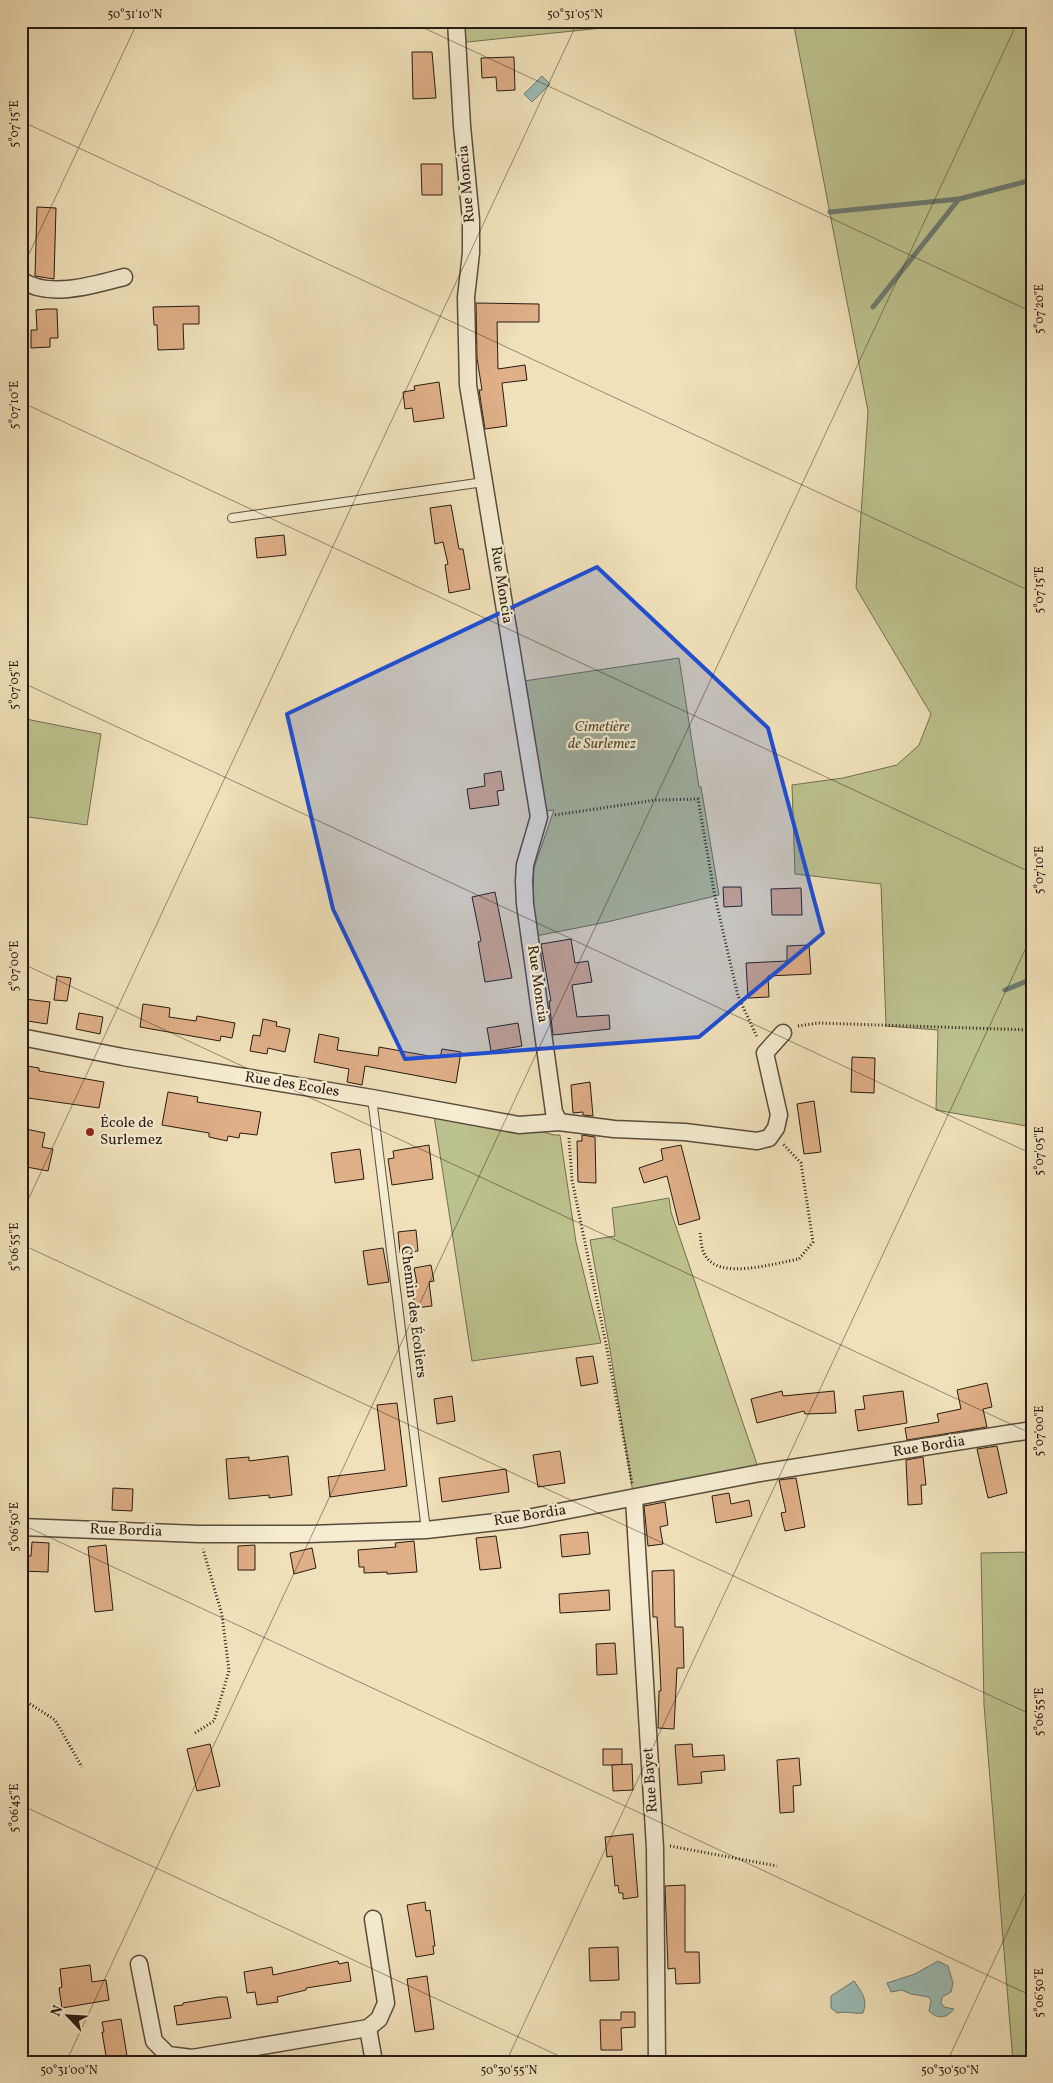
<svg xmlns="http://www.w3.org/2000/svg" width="1053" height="2083" font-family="Vollkorn,serif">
<rect width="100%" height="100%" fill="#f0e1ba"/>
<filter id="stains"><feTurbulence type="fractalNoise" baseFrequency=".004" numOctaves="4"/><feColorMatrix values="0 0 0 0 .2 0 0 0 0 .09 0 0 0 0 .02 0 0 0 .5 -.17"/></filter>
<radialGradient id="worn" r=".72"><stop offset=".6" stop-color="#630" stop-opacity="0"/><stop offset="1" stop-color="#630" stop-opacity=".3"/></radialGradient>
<!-- green -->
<g fill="#bcc28e" stroke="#726e50">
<path d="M456,21H669L458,43Z"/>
<path d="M793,21H1032V1127L936,1110L938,1030L886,1026L881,884L795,874L792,785L843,778L897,765L919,745L931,714L856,588L868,411Z"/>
<path d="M679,658L699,787H701L719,895L607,922L531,937L534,868L554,810L545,811L524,681Z"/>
<path d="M21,718L101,734L87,825L21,816Z"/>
<path d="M433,1109L519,1125L554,1135H560L576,1242L601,1343L472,1361Z"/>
<path d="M669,1198L671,1212L760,1473L634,1499L609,1344L590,1240L615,1236L612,1208Z"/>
<path d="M1032,1552V2062H1013L984,1705L981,1553Z"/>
</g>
<!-- water -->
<g fill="#9bbcb6" stroke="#6d7b74">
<path d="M542,76L550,84L532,102L524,94Z"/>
<path d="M938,1961L948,1966L953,1983L951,1992L942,1997L941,2003L944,2007L954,2009C947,2018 938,2020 929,2011L931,2001L929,1997L911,1994L902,1990L891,1992L887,1983L915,1974Z"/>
<path d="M854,1981C862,1992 868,2000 863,2013C853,2014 847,2011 837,2013L831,2008V1996Z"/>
</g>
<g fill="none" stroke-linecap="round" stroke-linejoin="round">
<!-- stream -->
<g stroke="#6d7b74" stroke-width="5">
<path d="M830,212L959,199"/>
<path d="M873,307L959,199L1032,180"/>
<path d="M1005,990L1032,979"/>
</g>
</g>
<!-- building -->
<g fill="#dfaf87" stroke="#281a12">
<path d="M412,52H432L436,98L413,99Z"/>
<path d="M514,57L515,90L497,91L496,77L482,78L481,58Z"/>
<path d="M421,164H442V195H422Z"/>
<path d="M37,207L56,208L54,279L35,276Z"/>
<path d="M476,303L539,304V322H497L498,369L525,365L527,380L502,383L507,426L485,429L479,390H482L477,358Z"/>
<path d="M199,306V324H183L184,349L158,350L157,325H154L153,307Z"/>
<path d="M46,309H57L58,338H50V347L31,348V330H37L36,310Z"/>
<path d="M439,382L444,418L414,422L412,408L405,409L403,392L415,390L414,386Z"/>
<path d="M451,505L459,549H463L470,589L449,593L445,565L448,564L443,542L435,544L430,508Z"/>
<path d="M284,535L286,555L257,558L255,538Z"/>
<path d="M501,771L504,790L497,791L499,805L470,809L467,789L485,786L484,774Z"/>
<path d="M723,887H741L742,906L724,907Z"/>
<path d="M801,888L802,915H772L771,889Z"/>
<path d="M495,892L512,978L485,982L478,942L481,941L472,897Z"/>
<path d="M571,939L575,963L588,961L592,982L572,985L577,1017L609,1015L610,1029L553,1035L549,1001H551L541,944Z"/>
<path d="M809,945L811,974L768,976L769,997L748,998L746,963L787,961V946Z"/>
<path d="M57,976L71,978L67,1001L54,1000Z"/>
<path d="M25,999L50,1002L47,1024L21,1020Z"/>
<path d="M143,1004L170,1008L169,1017L196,1021L197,1016L235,1023L232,1038L221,1036L220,1041L140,1027Z"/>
<path d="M79,1013L103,1017L100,1034L76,1029Z"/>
<path d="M263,1019L277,1022L276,1026L290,1029L285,1052L268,1048L267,1054L250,1051L253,1035L260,1036Z"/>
<path d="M518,1023L522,1046L491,1051L487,1028Z"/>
<path d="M319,1034L339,1038L337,1050L378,1056L379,1047L440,1058L442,1049L461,1052L456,1083L365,1066L362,1085L347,1082L349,1069L314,1062Z"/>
<path d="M852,1057L875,1058L874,1093L851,1092Z"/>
<path d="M21,1065L39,1068V1071L104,1082L99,1108L21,1097Z"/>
<path d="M590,1082L593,1116L583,1115V1112L573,1113L571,1085Z"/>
<path d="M168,1092L198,1097L197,1102L261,1112L257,1135L240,1133L239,1138L228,1136L227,1141L209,1137V1133L162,1125Z"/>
<path d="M814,1101L821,1152L804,1154L797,1104Z"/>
<path d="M21,1128L45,1133L42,1147L53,1149L48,1171L21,1166Z"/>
<path d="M582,1135L595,1137L596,1183L578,1182L577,1141H582Z"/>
<path d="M429,1145L433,1179L392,1185L388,1159L394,1158L393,1151Z"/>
<path d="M681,1145L700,1219L679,1225L667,1176L644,1183L639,1168L663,1160L661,1149Z"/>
<path d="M360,1149L364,1179L335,1183L331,1153Z"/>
<path d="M416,1230L418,1251L400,1253L398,1232Z"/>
<path d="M383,1248L389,1282L368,1285L363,1251Z"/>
<path d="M431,1265L434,1281L429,1282L432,1306L415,1308L412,1284L417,1283L414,1268Z"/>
<path d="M593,1356L598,1383L581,1386L576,1358Z"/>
<path d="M987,1383L992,1407L983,1409L987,1427L907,1440L905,1428L939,1422L937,1414L961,1409L957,1390Z"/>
<path d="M782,1391L783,1396L834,1391L836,1413L805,1414L804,1411L757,1423L751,1399Z"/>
<path d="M903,1391L907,1423L858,1431L855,1410L865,1409L863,1396Z"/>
<path d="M452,1396L455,1421L437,1424L434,1399Z"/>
<path d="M397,1403L407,1486L330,1497L328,1477L385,1470L377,1405Z"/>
<path d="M997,1446L1007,1493L988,1498L977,1449Z"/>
<path d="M560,1451L565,1483L538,1487L533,1455Z"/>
<path d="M288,1456L292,1495L269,1498V1495L229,1499L226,1459L249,1457V1461Z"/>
<path d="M923,1457L926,1485H921L922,1504L908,1505L906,1460Z"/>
<path d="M506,1469L509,1492L442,1502L439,1478Z"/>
<path d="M796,1478L805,1527L785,1531L781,1513L786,1512L779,1480Z"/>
<path d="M113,1488L133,1489L132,1511L112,1510Z"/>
<path d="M729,1493L731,1504L749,1500L752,1516L716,1523L712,1496Z"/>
<path d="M665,1502L668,1525L660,1527L663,1544L648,1546L644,1506Z"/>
<path d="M588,1532L590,1554L562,1557L560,1535Z"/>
<path d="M496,1536L501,1568L480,1570L476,1538Z"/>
<path d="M414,1541L417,1572L387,1574V1572L364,1573V1567H359L358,1550L396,1547L395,1543Z"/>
<path d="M32,1542L49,1543L48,1572L21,1571V1556H31Z"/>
<path d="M106,1545L113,1610L95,1612L88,1547Z"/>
<path d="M255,1545V1570H238V1546Z"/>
<path d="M312,1548L316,1568L294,1574L290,1553Z"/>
<path d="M674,1570L675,1627H683L684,1668H677L674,1729L658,1728L659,1691H661L659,1648L657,1617H653L652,1571Z"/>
<path d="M609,1590L610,1610L560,1613L559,1594Z"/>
<path d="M615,1643L617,1674L597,1675L596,1644Z"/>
<path d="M210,1744L220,1786L197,1791L187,1749Z"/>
<path d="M692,1744L693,1757L724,1755L725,1770L701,1772L702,1783L678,1785L675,1745Z"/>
<rect x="603" y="1749" width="19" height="16"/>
<path d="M799,1758L801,1785L793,1786L794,1812L780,1813L777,1760Z"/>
<path d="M632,1764L633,1790L613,1791L612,1765Z"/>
<path d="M633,1834L638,1897L623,1899V1893H619L618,1885L615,1886L612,1856L607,1857L605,1837Z"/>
<path d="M685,1885V1952H699L700,1983L676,1984L675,1968L668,1969L665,1886Z"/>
<path d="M425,1902L426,1911L430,1910L435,1946H433L434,1954L416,1957L407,1905Z"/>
<path d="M618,1947L619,1980L590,1981L589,1948Z"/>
<path d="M338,1961L339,1964L348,1962L351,1981L306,1988V1990L277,1997L278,2002L257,2005L255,1992L247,1993L244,1972L272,1967L273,1975Z"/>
<path d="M90,1965L92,1982L106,1980L109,2000L62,2008L59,1988L62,1987L60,1969Z"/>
<path d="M427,1976L434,2029L415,2032L407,1979Z"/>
<path d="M219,1997H227L231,2018L177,2025L174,2006L183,2005V2003Z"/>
<path d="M621,2012H635V2027L621,2028L622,2050H601L600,2020H621Z"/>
<path d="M121,2019L128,2062H107L102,2032H104L102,2022Z"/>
</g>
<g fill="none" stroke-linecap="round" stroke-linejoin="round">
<!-- service casing -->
<g stroke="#5a4c3c" stroke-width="10">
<g id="service">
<path d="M232,518L484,482"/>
<path d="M372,1098L426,1530"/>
</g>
</g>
<!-- minor casing -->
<g stroke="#5a4c3c" stroke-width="19">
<g id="minor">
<path d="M456,21L462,126L471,220V253L466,297L468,385L539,817L525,865L524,881L525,904L554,1112L559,1122"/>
<path d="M21,280C49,299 94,285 124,277"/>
<path d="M21,1037L123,1057L372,1098L519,1125L559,1122L614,1129L685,1132L757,1141L769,1138L776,1128L779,1115L765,1053L783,1033"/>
<path d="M634,1499L655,1848L657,2062"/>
<path d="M21,1527L199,1534H309L426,1530L522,1519L760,1473L1032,1430"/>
<path d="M139,1964L154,2041L168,2055L192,2058L368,2028L379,2019L386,2003L373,1919"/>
<path d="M368,2028L374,2062"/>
</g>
</g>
<!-- path -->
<g stroke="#281a12" stroke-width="3" stroke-dasharray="1 2.5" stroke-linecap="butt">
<path d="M555,815L656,800L698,799L715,897L738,996L757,1037"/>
<path d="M798,1026L818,1023L1032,1030"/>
<path d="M569,1138L572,1180L606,1344L632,1483"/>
<path d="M700,1233C701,1239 701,1249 705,1255C719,1281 775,1263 799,1259L813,1242L801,1163L783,1144"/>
<path d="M21,1698L55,1720L82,1767"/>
<path d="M195,1733L214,1721L229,1671L222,1615L203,1549"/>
<path d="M670,1846L777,1866"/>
</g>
<!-- service -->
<use href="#service" stroke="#f5ecd2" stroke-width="8"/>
<!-- minor -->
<use href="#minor" stroke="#f5ecd2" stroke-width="16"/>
</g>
<!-- marked area -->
<path fill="#1d4ed8" fill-opacity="0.2" stroke="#1d4ed8" stroke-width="4" stroke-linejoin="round" d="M597,567L768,728L823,933L699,1037L405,1059L333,909L287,714Z"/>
<!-- ticks -->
<path fill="none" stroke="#281a12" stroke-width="1" stroke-opacity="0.45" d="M409,21L1032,312M1010,21L1032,31M21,121L1032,592M21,271L138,21M21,402L1032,873M21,682L1032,1154M21,963L1032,1434M21,1215L578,21M21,1244L1032,1715M21,1524L1032,1996M21,1805L572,2062M66,2062L1018,21M506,2062L1032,935M947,2062L1032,1879"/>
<!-- markers -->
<circle fill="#8f2418" stroke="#f5ecd2" stroke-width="2" cx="90" cy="1132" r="5"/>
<g text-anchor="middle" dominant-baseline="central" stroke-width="4.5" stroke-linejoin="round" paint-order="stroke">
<!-- street labels -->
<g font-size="15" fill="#281a12" stroke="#f5ecd2">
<text transform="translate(467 184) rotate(-95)">Rue Moncia</text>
<text transform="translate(501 585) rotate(81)">Rue Moncia</text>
<text transform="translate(537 984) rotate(82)">Rue Moncia</text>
<text transform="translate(292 1085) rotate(9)">Rue des Ecoles</text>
<text transform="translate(413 1312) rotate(83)">Chemin des Écoliers</text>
<text transform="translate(929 1447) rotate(-9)">Rue Bordia</text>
<text transform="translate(530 1516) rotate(-9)">Rue Bordia</text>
<text transform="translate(126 1531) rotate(2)">Rue Bordia</text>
<text transform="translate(651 1780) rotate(-94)">Rue Bayet</text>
</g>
<!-- park labels -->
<g font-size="15" font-style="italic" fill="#544c37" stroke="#f5ecd2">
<text x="602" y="727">Cimetière<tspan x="602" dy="17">de Surlemez</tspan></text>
</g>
<!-- poi labels -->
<g font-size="15" fill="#281a12" stroke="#f5ecd2" text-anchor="start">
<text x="100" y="1123">École de<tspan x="100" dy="17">Surlemez</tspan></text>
</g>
</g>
<!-- margin -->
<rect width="1053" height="2083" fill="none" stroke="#f0e1ba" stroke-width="55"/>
<!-- north arrow -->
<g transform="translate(68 2016) rotate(295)" stroke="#f5ecd2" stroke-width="4" paint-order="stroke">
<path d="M0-4L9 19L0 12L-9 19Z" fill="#281a12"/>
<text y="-8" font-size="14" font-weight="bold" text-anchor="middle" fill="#281a12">N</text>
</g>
<rect x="28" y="28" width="998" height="2028" fill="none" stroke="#281a12" stroke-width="2"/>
<g font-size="12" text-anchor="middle" fill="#281a12">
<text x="135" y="18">50°31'10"N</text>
<text x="575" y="18">50°31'05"N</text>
<text transform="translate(14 124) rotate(-90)" y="4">5°07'15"E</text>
<text transform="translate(1039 309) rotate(-90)" y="4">5°07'20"E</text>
<text transform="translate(14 405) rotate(-90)" y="4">5°07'10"E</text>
<text transform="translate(1039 590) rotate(-90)" y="4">5°07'15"E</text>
<text transform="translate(14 685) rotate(-90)" y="4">5°07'05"E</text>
<text transform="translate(1039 870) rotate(-90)" y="4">5°07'10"E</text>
<text transform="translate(14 966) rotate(-90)" y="4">5°07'00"E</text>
<text transform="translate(1039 1151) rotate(-90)" y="4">5°07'05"E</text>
<text transform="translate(14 1247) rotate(-90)" y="4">5°06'55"E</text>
<text transform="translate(1039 1431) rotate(-90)" y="4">5°07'00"E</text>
<text transform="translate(14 1527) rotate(-90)" y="4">5°06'50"E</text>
<text transform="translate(1039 1712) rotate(-90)" y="4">5°06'55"E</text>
<text transform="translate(14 1808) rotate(-90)" y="4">5°06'45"E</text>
<text transform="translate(1039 1993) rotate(-90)" y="4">5°06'50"E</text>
<text x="69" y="2074">50°31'00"N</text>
<text x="509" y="2074">50°30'55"N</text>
<text x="950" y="2074">50°30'50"N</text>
</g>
<rect width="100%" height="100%" filter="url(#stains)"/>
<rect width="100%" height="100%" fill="url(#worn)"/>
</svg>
